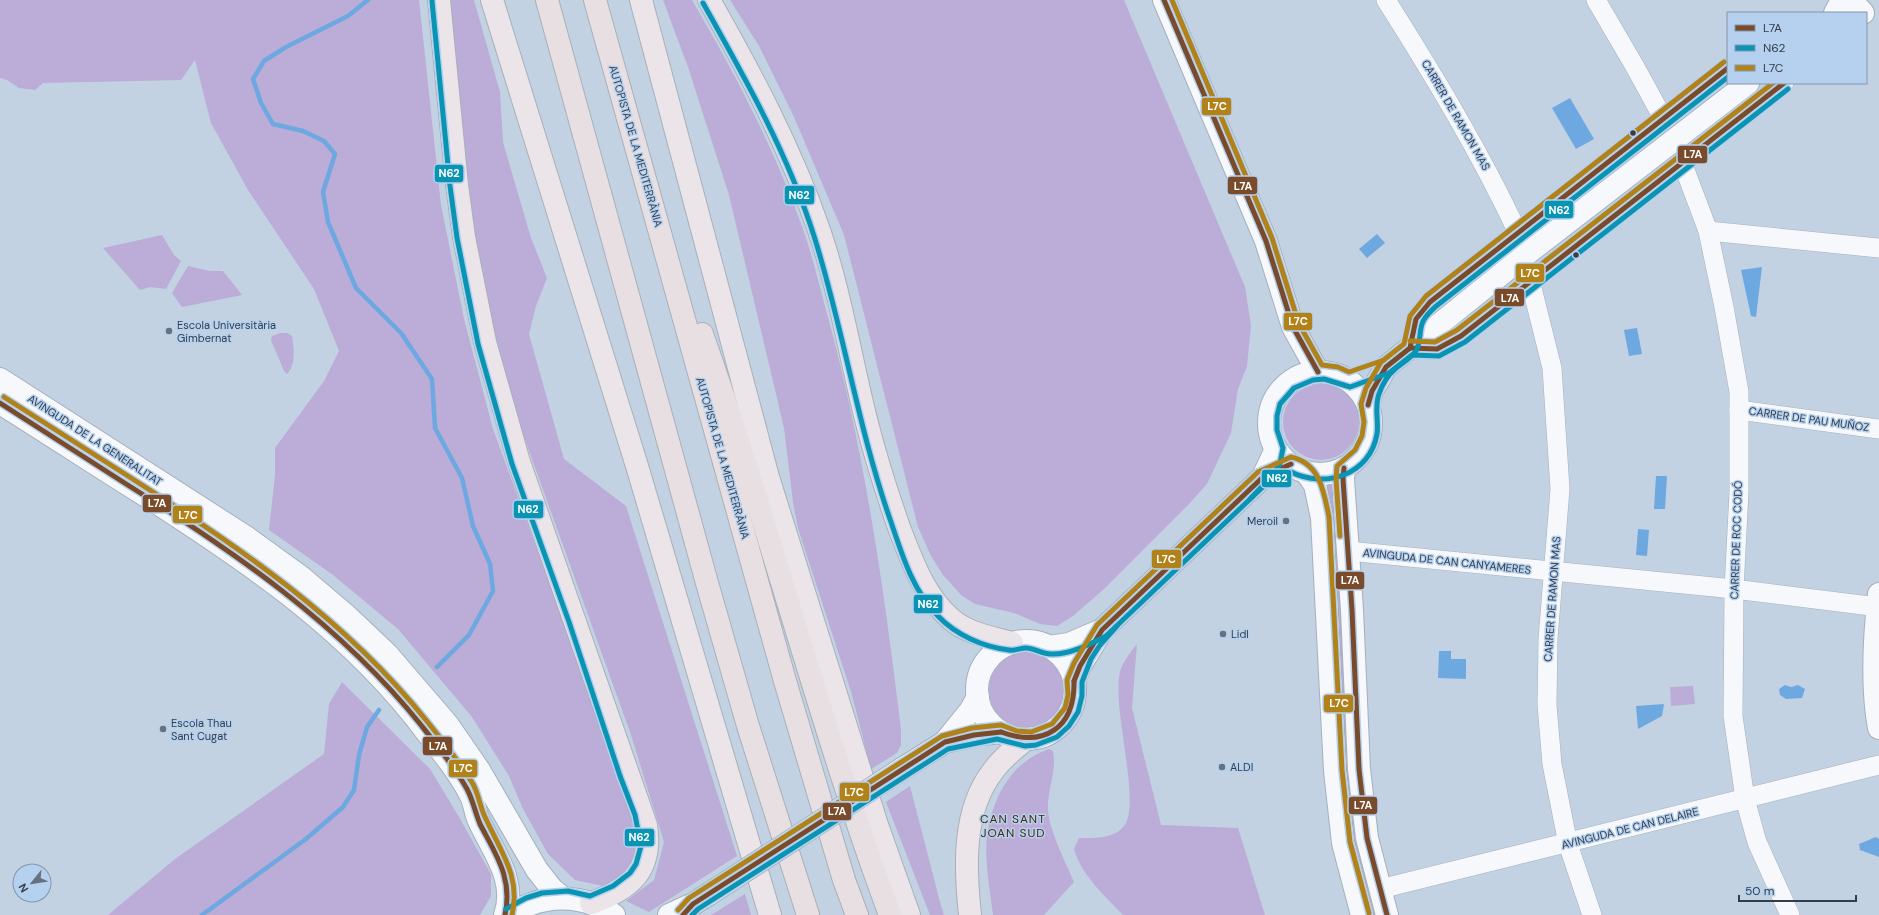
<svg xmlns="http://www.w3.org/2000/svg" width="1879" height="915" font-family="'DM Sans',sans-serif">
<rect width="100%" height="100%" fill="#c3d2e2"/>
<!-- green -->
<g fill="#bbacd8">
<path d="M0,0H419L441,205L464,319L493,429L638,826L633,860L620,878L603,886L575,880L548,854L523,809L509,776L472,717L398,629L333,575L269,530L275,475V448L324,381L339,351L314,289L248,190L211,123L195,60L181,80L43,83L35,90L19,88L7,80L0,78Z"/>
<path d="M447,0H474L500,92L503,142L531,238L547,278L536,306L529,334L564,459L626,506L737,856L649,912L626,901L654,880L664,842L630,732L513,406L496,344L475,234L457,92Z"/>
<path d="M663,0H692C733,70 772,144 800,221C811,250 818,280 826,310C864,447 884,588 901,730V745L897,753L871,769L852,695L798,528L793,502L784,428L729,195L688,67Z"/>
<path d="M730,0H1124L1245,287L1251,325L1247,366L1238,389L1231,433L1207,484L1188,505L1104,589L1073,616L1057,626L1040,624L1014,613L975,604L961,595L943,575L931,556L918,527L844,235L794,117L759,46Z"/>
<path d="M162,235L174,255L181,261L166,289L150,287L140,290L103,248Z"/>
<path d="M188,266L210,271H223L242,295L182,307L172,293Z"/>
<path d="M280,333H287L292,336C294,348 296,365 287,374L284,371L271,340L272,336Z"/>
<circle cx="1321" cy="422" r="38"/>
<path d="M1335,481L1381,915H1370L1352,839L1344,772L1323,483Z"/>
<path d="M1137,644L1132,708L1161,825L1238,828L1265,915H1123C1104,895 1082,876 1074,849L1079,838C1094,838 1114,839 1124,826C1142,805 1111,705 1120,672C1123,661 1130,653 1137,644Z"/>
<circle cx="1027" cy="690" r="38"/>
<path d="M342,682L430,769L459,817L491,874V896L480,915H108L175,859L324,754L329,704Z"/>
<path d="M1693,686L1695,704L1671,706L1670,687Z"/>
<path d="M1049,749L1053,751C1057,771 1047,790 1048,810C1049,830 1066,863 1074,882L1044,915H993C990,890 983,854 988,830C995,793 1012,762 1049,749Z"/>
<path d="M910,786L940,902L944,915H930L886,802Z"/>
<path d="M745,894L751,915H711Z"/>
</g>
<!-- water -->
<g fill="#6ea8e1">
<path d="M1570,98L1594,139L1576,149L1552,108Z"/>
<path d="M1377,234L1385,243L1367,258L1359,249Z"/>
<path d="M1762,267L1756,317L1751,316L1741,270Z"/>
<path d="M1637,328L1642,354L1629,356L1624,330Z"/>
<path d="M1656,476H1667L1665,509H1654Z"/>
<path d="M1638,529L1649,530L1647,556L1636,555Z"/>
<path d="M1439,651H1451V659H1466V679L1438,678Z"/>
<path d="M1785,685L1791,687L1798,685L1805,689L1802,698L1786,699L1780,695L1779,689Z"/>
<path d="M1664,704L1662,716L1638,729L1636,706Z"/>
<path d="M1876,837L1879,839V857L1860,850L1859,844Z"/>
</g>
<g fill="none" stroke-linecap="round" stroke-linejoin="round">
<!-- stream -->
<g stroke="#6ea8e1" stroke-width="4.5">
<path d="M368,0L348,16L286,47L264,61L253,79L261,103L273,124L303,131L324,141L335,154L323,192L328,222L356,288L401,333L432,379L435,428L462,478L473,526L490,564L493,591L469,635L437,667"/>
<path d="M202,915L306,839L343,807L354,790L359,755L367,727L379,710"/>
</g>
<!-- minor casing -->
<g stroke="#a4b0bc" stroke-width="20">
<g id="minor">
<path d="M1386,0C1434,76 1480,152 1518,233"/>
<path d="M1596,0L1634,65L1663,118"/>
<path d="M1728,68L1430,302L1416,319L1410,348L1437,349L1461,336L1784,83"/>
<path d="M1682,162L1708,231L1724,307L1739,392V492L1734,589L1733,716L1745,799L1757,842L1790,915"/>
<path d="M1708,231L1879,248"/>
<path d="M1530,280L1552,368L1560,489L1548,639L1547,705L1552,764L1568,844L1592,915"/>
<path d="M1739,410L1879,429"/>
<path d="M1348,551L1734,589L1879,607"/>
<path d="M1380,889L1879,765"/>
</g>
</g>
<!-- tertiary casing -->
<g stroke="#a4b0bc" stroke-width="24">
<g id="tertiary">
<path d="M1164,0L1266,241L1293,327L1318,372"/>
<path d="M1851,0L1863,13"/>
<path d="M1835,13L1842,0"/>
<circle cx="1320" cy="423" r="51"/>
<path d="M0,379L246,537L301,577L348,617L387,654L448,725L479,770L537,870L552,889L563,898"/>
<path d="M0,403C48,433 95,464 143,494C248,561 353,632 428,734C443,753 460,774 471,796C475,804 475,813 479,821C493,852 517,880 505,915"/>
<path d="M1368,405L1372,391L1386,367L1524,256L1748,83"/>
<path d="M1344,468L1343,479L1352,610L1359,769L1367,838L1387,915"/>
<path d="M1306,472L1315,485L1322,518L1335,771L1343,843L1362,915"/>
<path d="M1879,594C1874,638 1871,685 1879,728"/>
<circle cx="1026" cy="690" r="49"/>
<path d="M1049,647L1069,644L1102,630"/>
<path d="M1074,681L1080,666L1102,630L1263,477L1276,449"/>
<path d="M945,742L970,711L978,697"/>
<path d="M902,769L945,742L974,735L1001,732"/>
<path d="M510,915C542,893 582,893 614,915"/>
<path d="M669,915L693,904L709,894"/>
</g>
</g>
<!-- trunk casing -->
<g stroke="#a8b0b9" stroke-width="24">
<g id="trunk">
<path d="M439,0L457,185L464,237L485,342L519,462L646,825C653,870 631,889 591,903"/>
<path d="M492,0L637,466L770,915"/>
<path d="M641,0L768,477L877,825L909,915"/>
<path d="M709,0C751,74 791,149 819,230C841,294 851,362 868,427C877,462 888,496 900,530C912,561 925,597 951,619C968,634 991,637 1012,643"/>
<path d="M970,915C965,868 962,811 993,771C1002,758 1014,749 1026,739"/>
</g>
</g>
<!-- motorway casing -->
<g stroke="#a8b0b9" stroke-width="24">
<g id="motorway">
<path d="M547,0L707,583L748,726L808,915"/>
<path d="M595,0L785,681L844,880L857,915"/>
<path d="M702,334C770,526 819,724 890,915"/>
</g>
</g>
<!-- minor -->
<use href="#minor" stroke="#f6f8fb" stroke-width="19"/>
<!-- tertiary -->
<use href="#tertiary" stroke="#f6f8fb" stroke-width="22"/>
<!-- trunk -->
<use href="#trunk" stroke="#ebe4e8" stroke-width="22"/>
<!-- motorway -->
<use href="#motorway" stroke="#e8dfe3" stroke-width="22"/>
<!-- tertiary-bridge casing -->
<g stroke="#a4b0bc" stroke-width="24" stroke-linecap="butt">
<path id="tertiary-bridge" d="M709,894L902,769"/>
</g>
<!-- tertiary-bridge -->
<use href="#tertiary-bridge" stroke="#f6f8fb" stroke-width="22"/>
<!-- bus-1 casing -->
<g stroke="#b6d1ef" stroke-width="8">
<g id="bus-1">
<path d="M1164,0L1266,241L1293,327L1318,372"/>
<path d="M1410,348L1437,349L1461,336L1784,83"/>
<path d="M0,403C41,429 82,456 123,482C233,551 339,623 421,725C437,745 454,766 467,789C473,800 475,812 480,824C496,855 513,878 505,915"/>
<path d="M1368,405L1372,391L1386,367L1410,348L1416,319L1430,302L1728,68"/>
<path d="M1344,468L1343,479L1352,610L1359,769L1367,838L1387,915"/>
<path d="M1074,681L1080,666L1102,630L1263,477L1291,464"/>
<path d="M1001,732C1044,748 1075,728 1074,681"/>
<path d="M683,915L693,904L945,742L974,735L1001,732"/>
</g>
</g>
<!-- bus-2 casing -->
<g stroke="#b6d1ef" stroke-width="8">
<g id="bus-2">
<path d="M432,1L450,186L457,238L478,344L512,464L569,622L620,776L635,815L641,846L636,864L630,873L613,886L590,896L568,891L542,893L526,898L506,909"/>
<path d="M703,3C745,78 788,154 814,236C844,331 858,429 891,522C902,555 913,591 938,616C956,635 983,647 1009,650C1015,651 1020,648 1026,648C1034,648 1042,654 1051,654C1070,655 1090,644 1106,636L1267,483L1291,472C1325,489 1370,475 1377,434C1379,421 1374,407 1379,394C1382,385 1388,375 1395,369C1402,363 1411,358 1416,351C1421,342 1419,333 1422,324C1424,317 1430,312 1435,307L1728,77"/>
<path d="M1250,499L1270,478L1280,464L1283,448L1277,430V416L1280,404L1294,388L1313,380L1324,379L1350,387L1389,373L1412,355L1439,356L1465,342L1788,89"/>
<path d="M692,915L698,909L948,749L997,739L1025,746L1036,745L1057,737L1069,726L1078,712L1082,696V682L1091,659L1100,645L1117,626"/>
</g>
</g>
<!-- bus-3 casing -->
<g stroke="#b6d1ef" stroke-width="8">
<g id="bus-3">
<path d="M1172,0L1272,238L1299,324L1322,365L1338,367L1349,372L1384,360"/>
<path d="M1410,341L1435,342L1457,330L1773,83"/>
<path d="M4,397C45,423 87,450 128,476C238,546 344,618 426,720C442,740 459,761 473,784C479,795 480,808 486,819C501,852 521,877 512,915"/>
<path d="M1340,536L1336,479L1337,466L1355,450L1362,436L1364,422L1361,404L1366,388L1381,362L1404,344L1410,316L1426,296L1724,62"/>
<path d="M678,910L689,898L942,736L972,728L1001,725L1017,731L1031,732L1052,724L1065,708L1068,695L1067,680L1074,663L1097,625L1258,472L1291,457C1320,463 1324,492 1329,517L1342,770L1350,842L1369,913"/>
</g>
</g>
<!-- bus-1 -->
<use href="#bus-1" stroke="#7a4b2a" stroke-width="5"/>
<!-- bus-2 -->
<use href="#bus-2" stroke="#0a94b4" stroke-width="5"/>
<!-- bus-3 -->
<use href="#bus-3" stroke="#b2821a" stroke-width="5"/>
</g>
<!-- markers -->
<g fill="#333e4a" stroke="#b6d1ef" stroke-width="1.5">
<circle cx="1633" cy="133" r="3.5"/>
<circle cx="1576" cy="255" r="3.5"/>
</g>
<g fill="#65727f" stroke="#b6d1ef" stroke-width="1.5">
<circle cx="169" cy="331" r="4"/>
<circle cx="1286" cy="521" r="4"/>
<circle cx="1223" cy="634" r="4"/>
<circle cx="163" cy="729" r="4"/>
<circle cx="1222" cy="767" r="4"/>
</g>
<g text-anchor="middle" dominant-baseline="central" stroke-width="3" stroke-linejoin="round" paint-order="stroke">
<!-- street labels -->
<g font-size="11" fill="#333e4a" stroke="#b6d1ef">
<text transform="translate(1456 115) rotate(60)">CARRER DE RAMON MAS</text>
<text transform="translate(636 146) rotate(74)">AUTOPISTA DE LA MEDITERRÀNIA</text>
<text transform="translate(1809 419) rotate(8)">CARRER DE PAU MUÑOZ</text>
<text transform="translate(95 440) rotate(33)">AVINGUDA DE LA GENERALITAT</text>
<text transform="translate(723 458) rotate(74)">AUTOPISTA DE LA MEDITERRÀNIA</text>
<text transform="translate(1736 540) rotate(-88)">CARRER DE ROC CODÓ</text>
<text transform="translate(1447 561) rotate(6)">AVINGUDA DE CAN CANYAMERES</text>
<text transform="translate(1552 599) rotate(-86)">CARRER DE RAMON MAS</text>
<text transform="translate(1630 828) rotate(-14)">AVINGUDA DE CAN DELAIRE</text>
</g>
<!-- poi labels -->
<g font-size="11" fill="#333e4a" stroke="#b6d1ef" text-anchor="start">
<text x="177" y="325">Escola Universitària<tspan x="177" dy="13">Gimbernat</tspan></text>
<text x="1278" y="521" text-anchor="end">Meroil</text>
<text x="1231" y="634">Lidl</text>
<text x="171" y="723">Escola Thau<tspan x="171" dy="13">Sant Cugat</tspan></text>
<text x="1230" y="767">ALDI</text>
</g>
<!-- neighbourhood labels -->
<g font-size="12" letter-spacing="1" fill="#432a07" stroke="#b6d1ef">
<text x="1013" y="819">CAN SANT<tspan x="1013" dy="14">JOAN SUD</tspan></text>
</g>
</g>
<g stroke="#b6d1ef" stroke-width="1.5">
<rect x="1201" y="97" width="31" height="19" rx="4" fill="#b2821a"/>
<rect x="1677" y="145" width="31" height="19" rx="4" fill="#7a4b2a"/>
<rect x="434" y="164" width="30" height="19" rx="4" fill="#0a94b4"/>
<rect x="1227" y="176" width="31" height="19" rx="4" fill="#7a4b2a"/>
<rect x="784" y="185" width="31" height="20" rx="4" fill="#0a94b4"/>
<rect x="1544" y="200" width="30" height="19" rx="4" fill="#0a94b4"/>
<rect x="1515" y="263" width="30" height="20" rx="4" fill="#b2821a"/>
<rect x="1494" y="288" width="31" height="19" rx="4" fill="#7a4b2a"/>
<rect x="1283" y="312" width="30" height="19" rx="4" fill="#b2821a"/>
<rect x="1261" y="469" width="31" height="19" rx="4" fill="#0a94b4"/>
<rect x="142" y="494" width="30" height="19" rx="4" fill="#7a4b2a"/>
<rect x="513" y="500" width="31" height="19" rx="4" fill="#0a94b4"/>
<rect x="172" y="505" width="31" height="19" rx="4" fill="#b2821a"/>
<rect x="1151" y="549" width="31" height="20" rx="4" fill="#b2821a"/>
<rect x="1335" y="571" width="30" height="19" rx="4" fill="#7a4b2a"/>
<rect x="913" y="594" width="30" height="20" rx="4" fill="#0a94b4"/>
<rect x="1323" y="694" width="31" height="19" rx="4" fill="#b2821a"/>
<rect x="422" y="736" width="31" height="20" rx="4" fill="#7a4b2a"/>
<rect x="448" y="759" width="30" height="19" rx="4" fill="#b2821a"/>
<rect x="839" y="782" width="31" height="20" rx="4" fill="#b2821a"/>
<rect x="1348" y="796" width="30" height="19" rx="4" fill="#7a4b2a"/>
<rect x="822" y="802" width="30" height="19" rx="4" fill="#7a4b2a"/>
<rect x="624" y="828" width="31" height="19" rx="4" fill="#0a94b4"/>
</g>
<g font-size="11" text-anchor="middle" font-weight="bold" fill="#fff">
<text x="1217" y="110">L7C</text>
<text x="1693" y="158">L7A</text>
<text x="449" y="177">N62</text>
<text x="1243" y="190">L7A</text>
<text x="799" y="199">N62</text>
<text x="1559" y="214">N62</text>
<text x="1530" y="277">L7C</text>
<text x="1510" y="302">L7A</text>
<text x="1298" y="325">L7C</text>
<text x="1277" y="482">N62</text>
<text x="157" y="507">L7A</text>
<text x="528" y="513">N62</text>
<text x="188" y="519">L7C</text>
<text x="1166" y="563">L7C</text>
<text x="1350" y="584">L7A</text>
<text x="928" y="608">N62</text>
<text x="1339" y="707">L7C</text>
<text x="438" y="750">L7A</text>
<text x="463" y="772">L7C</text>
<text x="854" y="796">L7C</text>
<text x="1363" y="809">L7A</text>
<text x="837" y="815">L7A</text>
<text x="639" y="841">N62</text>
</g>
<!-- legend -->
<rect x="1727" y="12" width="140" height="72" fill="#b6d1ef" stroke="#8296ad"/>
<rect x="1735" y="25" width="20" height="6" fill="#7a4b2a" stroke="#8296ad"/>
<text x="1763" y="32" font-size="12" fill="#333e4a">L7A</text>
<rect x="1735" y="45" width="20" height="6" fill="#0a94b4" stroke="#8296ad"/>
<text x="1763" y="52" font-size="12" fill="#333e4a">N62</text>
<rect x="1735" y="65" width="20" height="6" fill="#b2821a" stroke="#8296ad"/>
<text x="1763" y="72" font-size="12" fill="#333e4a">L7C</text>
<!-- north arrow -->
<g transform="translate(32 883) rotate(240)"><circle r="19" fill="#b6d1ef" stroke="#8296ad"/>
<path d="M0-3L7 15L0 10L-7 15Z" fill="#65727f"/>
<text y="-6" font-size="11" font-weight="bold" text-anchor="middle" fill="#333e4a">N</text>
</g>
<!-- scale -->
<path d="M1739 895v6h117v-6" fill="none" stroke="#333e4a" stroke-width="2"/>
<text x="1745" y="895" font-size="12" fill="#333e4a" stroke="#b6d1ef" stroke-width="3" paint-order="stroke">50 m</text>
</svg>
